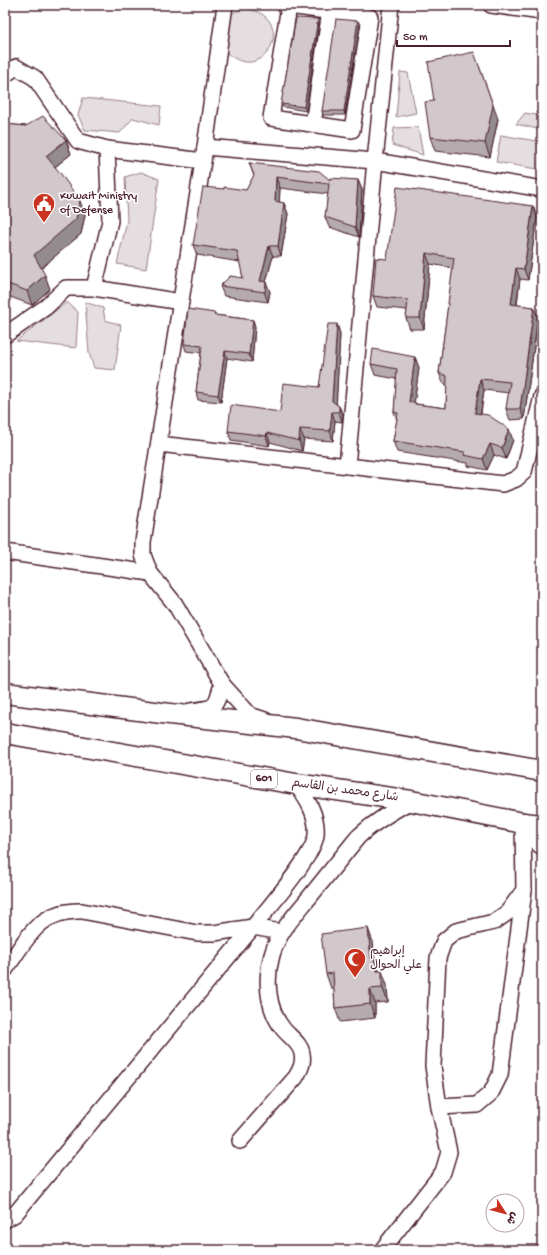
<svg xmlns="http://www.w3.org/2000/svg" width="547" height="1255" font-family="'Gochi Hand','Playpen Sans Arabic',sans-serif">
<rect width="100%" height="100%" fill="#fff"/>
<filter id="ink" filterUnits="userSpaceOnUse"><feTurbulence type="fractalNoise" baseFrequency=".025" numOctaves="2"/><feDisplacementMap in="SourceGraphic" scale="8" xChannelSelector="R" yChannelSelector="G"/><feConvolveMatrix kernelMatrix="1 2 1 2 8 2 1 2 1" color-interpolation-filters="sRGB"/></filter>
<g filter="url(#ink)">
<!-- green -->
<g fill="#e5dee0" stroke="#987e86">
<path d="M247,9C299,17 265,88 226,52L231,14L239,10Z"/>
<path d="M400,72L408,73L416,113L396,117Z"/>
<path d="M83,98L161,106L159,125L133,118L120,133L85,130L78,115Z"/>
<path d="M525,113L542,116V130L516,124Z"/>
<path d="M418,127L423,155L392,145L394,128Z"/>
<path d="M501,135L542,142V170L496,162Z"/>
<path d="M141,172L159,179L146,269L117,264L127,221L125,177Z"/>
<path d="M67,302L78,312L76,348L16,341Z"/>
<path d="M85,302L103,308L105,320L121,325L115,370L94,368L89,353Z"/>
</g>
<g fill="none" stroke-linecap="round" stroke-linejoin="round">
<!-- minor casing -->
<g stroke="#4a1f2b" stroke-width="18">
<g id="minor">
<path d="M225,5L203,161L143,542V555L150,573L175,604L222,684L250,715L265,720"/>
<path d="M284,5L289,6L370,17L352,130L271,118L289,6"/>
<path d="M491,5L542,12"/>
<path d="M5,75L16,67L35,78L78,141L107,149L203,161"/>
<path d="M313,124L330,11"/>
<path d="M205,147L375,161L542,189"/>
<path d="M94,288L110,221L107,149"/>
<path d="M5,335L46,307L66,288H94L181,302"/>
<path d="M159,444L503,484L516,479L524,472L542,396"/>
<path d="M347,466L375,161L391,5"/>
<path d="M5,552L150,573"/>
<path d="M190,711C216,708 215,709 222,684"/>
<path d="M281,932L253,927C268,908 314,856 316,835C318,815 307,799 296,784"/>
<path d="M5,970C27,939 39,909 82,911L197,933H214L253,927L15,1214L5,1220"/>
<path d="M439,1107L477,1105L491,1093L500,1075L524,890L523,823"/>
<path d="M240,1141L296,1077C300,1070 304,1063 302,1054C301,1044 290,1037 284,1030C267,1010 265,979 272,955C278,933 294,916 308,899C325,878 341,858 358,837C374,822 391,812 411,801"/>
<path d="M382,1250L443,1172L449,1152L439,1107L433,1066L438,958L444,941L456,931L494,922L507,913L524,890"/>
</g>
</g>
<!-- major casing -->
<g stroke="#4a1f2b" stroke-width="23">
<g id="major">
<path d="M5,693L170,714L296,728L542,771"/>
<path d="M5,733L296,784L411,801L523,823L542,825"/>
<path d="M523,823L531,834L542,844"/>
</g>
</g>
<!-- minor -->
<use href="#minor" stroke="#fff" stroke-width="15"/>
<!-- major -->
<use href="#major" stroke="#fff" stroke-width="20"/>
</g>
<!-- wall -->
<g fill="#b5abaf" stroke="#4a1f2b">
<path d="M358,21L360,25L345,115H323L322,111Z"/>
<path d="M319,23L306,111L283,107L281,104Z"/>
<path d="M498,119L490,157L435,151L430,137Z"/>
<path d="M5,124L26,126L66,140L71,154L55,167L85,215L81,234L41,268L50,289L32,305L5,295Z"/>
<path d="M249,163L330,180H358L362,190L359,237L329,227L325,217L328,194L280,188L279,202L284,203L288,214L281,256H273L266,282L270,292L268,302L224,296L220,286L243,278L240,262L197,255L193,245L246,190L254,176Z"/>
<path d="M533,206L537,217L528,280L520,279L517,305L534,307L538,318L524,419L510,420L506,409L509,393L484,390L481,414L513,440L506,459L494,455L487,470L468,466V463L397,452L393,441L397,420L394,412L397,379L375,375L371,364L415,357L419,368L414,402L416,404L446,408L447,385L443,383L439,373L453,268L430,264L424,329H410L406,318L407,310L377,307L373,296L387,259Z"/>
<path d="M215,313V315L253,320L255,327L252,362L227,358L221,402L198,400L196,392L201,353L186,351L184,344Z"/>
<path d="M337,324L340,334L336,404L339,406L343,415L342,422L335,421L333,441L304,439L302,451L270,442L269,446L231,440L228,431L280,412L319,387Z"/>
<path d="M542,462V509L539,501Z"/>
<path d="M373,942L375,961L379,971L387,985L388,1002L375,1003V1018L340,1022L335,1008L334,988H331L326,974Z"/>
</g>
<!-- shaded-wall -->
<g fill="#938b8e" stroke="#4a1f2b">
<path d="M318,19L319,23L306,111L304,107Z"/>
<path d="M358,21L360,25L345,115L344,111Z"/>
<path d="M479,66L498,119L490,157L485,143Z"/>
<path d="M66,140L71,154L51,170L46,156Z"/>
<path d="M276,177L280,188L279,211L275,201Z"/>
<path d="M358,180L362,190L359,237L355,227Z"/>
<path d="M80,201L85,215L81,234L39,270L34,255Z"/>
<path d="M284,203L288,214L281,256L278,246Z"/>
<path d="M533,206L537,217L528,280L524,269Z"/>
<path d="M269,246L273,256L266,282L270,292L268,302L260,281Z"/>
<path d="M426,253L430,264L424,329L420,318Z"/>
<path d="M516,268L520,279L515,315L511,304Z"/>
<path d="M45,275L50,289L32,305L27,291Z"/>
<path d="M534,307L538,318L524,419L520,409Z"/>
<path d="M253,320L255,327L252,362L249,354Z"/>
<path d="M337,324L340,334L336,411L332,401Z"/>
<path d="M225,351L227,358L221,402L218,395Z"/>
<path d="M415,357L419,368L413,413L409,402Z"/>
<path d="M480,379L484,390L479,424L475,413Z"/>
<path d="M339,406L343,415L342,422L339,412Z"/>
<path d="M332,412L335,421L333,441L330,431Z"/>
<path d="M300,429L304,439L302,451L299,441Z"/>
<path d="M509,429L513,440L506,459L502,448Z"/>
<path d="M267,433L270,442L269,446L266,436Z"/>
<path d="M490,444L494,455L487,470L483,459Z"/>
<path d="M368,928L373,942L375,961L379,973L382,971L387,985L388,1002L371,959Z"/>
<path d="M370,989L375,1003V1018L370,1004Z"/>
</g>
<!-- building -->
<g fill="#d2c7cb" stroke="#4a1f2b">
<path d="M296,18L318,19L304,107L281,104Z"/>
<path d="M336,19L358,21L344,111H322Z"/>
<path d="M474,52L493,105L485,143L430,137L425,102L434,101L428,62Z"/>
<path d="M43,116L66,140L46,156L61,174L80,201L76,219L34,255L45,275L27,291L5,283V124L26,126Z"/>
<path d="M249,163L319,171L330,180V178L358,180L355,227L325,217L329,184L276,177L275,201L284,203L278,246H269L260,281L266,282L265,292L220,286L230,276L243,278L237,251L193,245L203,187L224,189V187L246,190L254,175Z"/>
<path d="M397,187L533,206L524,269L516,268L511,304L534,307L520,409H506L510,382L480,379L475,413L488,415L509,429L502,448L490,444L483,459L464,455L465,452L393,441L398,413L394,412L397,369L371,364L373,349L415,357L409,402H415V404L446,408L447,376L439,373L454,258L426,253L420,318H406L408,300L373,296L376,258L387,259Z"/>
<path d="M188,309L215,313L214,315L253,320L249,354L225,351L218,395L196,392L202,346L184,344Z"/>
<path d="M328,324H337L332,401L339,406V412H332L330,431L300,429L299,441L267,433L266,436L228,431L231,405L280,412L283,383L319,387Z"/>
<path d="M542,462V501H539L541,467Z"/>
<path d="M368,928L371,959H374L377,971H382V988L370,989V1004L335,1008L333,973L326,974L321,934Z"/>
</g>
</g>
<!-- icons -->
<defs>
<g id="civic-pin" transform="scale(1.15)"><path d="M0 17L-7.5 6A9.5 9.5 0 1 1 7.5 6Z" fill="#c8321e" stroke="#fff"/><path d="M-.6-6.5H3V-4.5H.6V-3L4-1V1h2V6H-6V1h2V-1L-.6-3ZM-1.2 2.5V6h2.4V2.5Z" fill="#fff"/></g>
<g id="mosque-pin" transform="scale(1.15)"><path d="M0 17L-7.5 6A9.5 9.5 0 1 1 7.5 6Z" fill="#c8321e" stroke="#fff"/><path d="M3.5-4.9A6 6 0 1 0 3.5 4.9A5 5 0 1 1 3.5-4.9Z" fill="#fff"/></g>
</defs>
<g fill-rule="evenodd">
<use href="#civic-pin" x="44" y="204"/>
<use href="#mosque-pin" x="355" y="959"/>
</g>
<g text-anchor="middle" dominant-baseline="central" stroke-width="3" stroke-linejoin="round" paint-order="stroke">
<!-- shield labels -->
<rect fill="#fff" stroke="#80626b" stroke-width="1" x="251" y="770" width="26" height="18" rx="3"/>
<g font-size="11" font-weight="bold" fill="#4a1f2b">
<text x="264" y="779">601</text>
</g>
<!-- poi labels -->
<g font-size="12" fill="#4a1f2b" stroke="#fff" text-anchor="start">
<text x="60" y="197">Kuwait Ministry<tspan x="60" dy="14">of Defense</tspan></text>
<text x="370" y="952">إبراهيم<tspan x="370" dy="14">علي الحوال</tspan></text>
</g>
<!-- street labels -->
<g font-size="12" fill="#4a1f2b" stroke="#fff">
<text transform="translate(345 791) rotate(8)">شارع محمد بن القاسم</text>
</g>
</g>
<!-- margin -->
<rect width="547" height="1255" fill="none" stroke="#fff" stroke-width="20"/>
<rect x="10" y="10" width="527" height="1235" fill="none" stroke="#4a1f2b" stroke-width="1.5" filter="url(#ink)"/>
<!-- north arrow -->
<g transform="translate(505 1213) rotate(126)"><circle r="19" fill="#ffffff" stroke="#b7a5aa"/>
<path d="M0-3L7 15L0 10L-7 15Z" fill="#c8321e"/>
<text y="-6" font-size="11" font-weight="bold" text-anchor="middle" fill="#4a1f2b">ش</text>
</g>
<!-- scale -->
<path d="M397 40v6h113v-6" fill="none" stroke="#4a1f2b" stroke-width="2"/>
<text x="403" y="40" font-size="12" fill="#4a1f2b" stroke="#ffffff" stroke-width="3" paint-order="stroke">50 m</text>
</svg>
